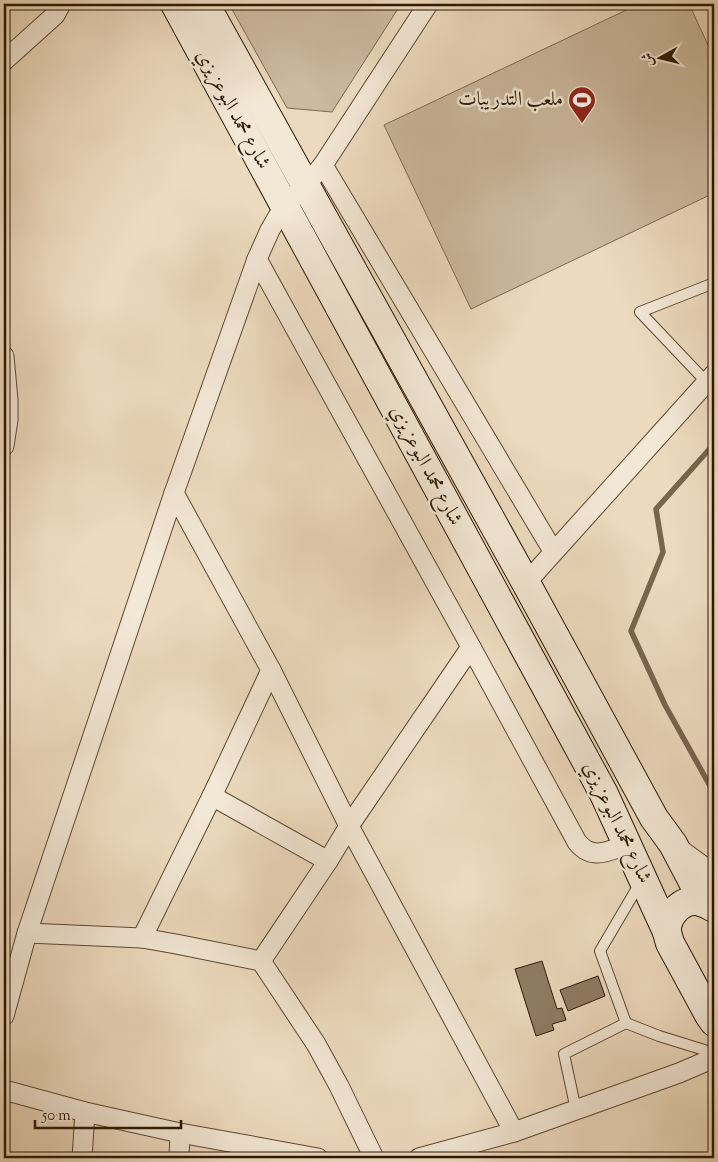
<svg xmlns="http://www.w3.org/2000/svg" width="718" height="1162" font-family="'Sorts Mill Goudy',Amiri,serif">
<rect width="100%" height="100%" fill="#eddabe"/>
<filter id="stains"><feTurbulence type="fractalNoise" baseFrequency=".004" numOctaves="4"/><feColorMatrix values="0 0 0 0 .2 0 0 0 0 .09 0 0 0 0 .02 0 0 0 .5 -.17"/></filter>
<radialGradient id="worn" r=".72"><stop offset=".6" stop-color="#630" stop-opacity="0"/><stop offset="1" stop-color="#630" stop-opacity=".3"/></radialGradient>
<!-- green -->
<g fill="#ccb99e" stroke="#7c6950">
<path d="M229,4H401L332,112L287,108Z"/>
<path d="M639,4H689L714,58V193L471,309L384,125Z"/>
</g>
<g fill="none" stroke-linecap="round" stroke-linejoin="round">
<!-- stream -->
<path stroke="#78654d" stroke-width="5.5" d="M714,444L656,509L663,552L631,631L665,705L714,793"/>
</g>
<!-- building -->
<g fill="#907d64" stroke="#2c1903">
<path d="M542,961L557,1009L562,1008L566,1020L552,1024L554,1030L536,1036L515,969Z"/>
<path d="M598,976L605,996L568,1011L560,990Z"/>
</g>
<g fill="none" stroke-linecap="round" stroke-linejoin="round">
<!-- service casing -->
<g stroke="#5c4932" stroke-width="12">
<g id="service">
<path d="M714,283L640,312L714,390"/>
<path d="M626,1023L659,1036L714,1053"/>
<path d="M576,1110L564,1054L626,1023L600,951L640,883"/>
</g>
</g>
<!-- minor casing -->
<g stroke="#5c4932" stroke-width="21">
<g id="minor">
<path d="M4,61L55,15L61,4"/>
<path d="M323,165L553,551"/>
<path d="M257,259L471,647L577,842C592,861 609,851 628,844"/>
<path d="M4,356L8,400V420L4,446"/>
<path d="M174,493L271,670L349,826L514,1132"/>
<path d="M526,583L714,374"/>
<path d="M212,796L328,861"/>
<path d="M677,847L714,874"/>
<path d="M27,933L142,938L176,944L261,961L316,1044L339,1086L374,1158"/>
<path d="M142,938L212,796L271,670"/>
<path d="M261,961L328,861L349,826L471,647"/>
<path d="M4,1016L27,933L174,493L257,259L270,230L284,206L305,186L323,165L428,4"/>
<path d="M4,1090L85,1112L180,1133L318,1158"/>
<path d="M82,1158L85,1112"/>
<path d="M179,1158L180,1133"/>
<path d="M419,1158L514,1132L679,1073L714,1058"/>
</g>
</g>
<!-- secondary casing -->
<g stroke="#2c1903" stroke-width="30">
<g id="secondary">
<path d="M175,4L604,794L667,932"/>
<path d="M205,4L526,583L654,818L673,844L704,903"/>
<path d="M714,908C708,905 703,902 696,901C680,900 666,917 667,932C668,936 669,940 670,943L709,1015L714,1022"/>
</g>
</g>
<!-- service -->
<use href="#service" stroke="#f3e7d5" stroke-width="10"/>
<!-- minor -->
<use href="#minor" stroke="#f3e7d5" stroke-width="19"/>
<!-- secondary -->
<use href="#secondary" stroke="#f3e7d5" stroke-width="28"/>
</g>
<!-- icons -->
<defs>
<g id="stadium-pin" transform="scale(1.4375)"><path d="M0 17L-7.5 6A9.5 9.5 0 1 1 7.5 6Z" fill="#8f2418" stroke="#f3e7d5"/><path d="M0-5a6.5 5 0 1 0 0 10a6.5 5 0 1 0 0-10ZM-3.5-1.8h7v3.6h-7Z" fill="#fff"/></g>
</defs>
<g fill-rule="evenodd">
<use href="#stadium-pin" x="582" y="100"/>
</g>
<g text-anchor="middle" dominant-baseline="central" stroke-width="5" stroke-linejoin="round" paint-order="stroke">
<!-- poi labels -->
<g font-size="20" fill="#2c1903" stroke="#f3e7d5" text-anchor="end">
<text x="563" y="100">ملعب التدريبات</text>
</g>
<!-- street labels -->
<g font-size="20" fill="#2c1903" stroke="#f3e7d5">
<text transform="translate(232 110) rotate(61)">شارع محمد البوعزيزي</text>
<text transform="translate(425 466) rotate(62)">شارع محمد البوعزيزي</text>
<text transform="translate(616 823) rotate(64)">شارع محمد البوعزيزي</text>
</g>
</g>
<!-- margin -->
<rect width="718" height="1162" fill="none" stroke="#eddabe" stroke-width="20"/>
<rect x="5" y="5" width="708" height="1152" fill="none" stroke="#2c1903" stroke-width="2.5"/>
<rect x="10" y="10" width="698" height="1142" fill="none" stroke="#2c1903"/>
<!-- north arrow -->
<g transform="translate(660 58) rotate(262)" stroke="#f3e7d5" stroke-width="4" paint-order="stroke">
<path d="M0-4L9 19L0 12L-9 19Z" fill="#2c1903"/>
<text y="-8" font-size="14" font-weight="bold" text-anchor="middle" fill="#2c1903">ش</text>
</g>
<!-- scale -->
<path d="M35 1120v8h146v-8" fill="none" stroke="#2c1903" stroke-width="2.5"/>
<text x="42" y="1120" font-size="15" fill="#2c1903" stroke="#f3e7d5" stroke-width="4" paint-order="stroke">50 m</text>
<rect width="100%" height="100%" filter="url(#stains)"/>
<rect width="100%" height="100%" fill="url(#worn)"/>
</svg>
